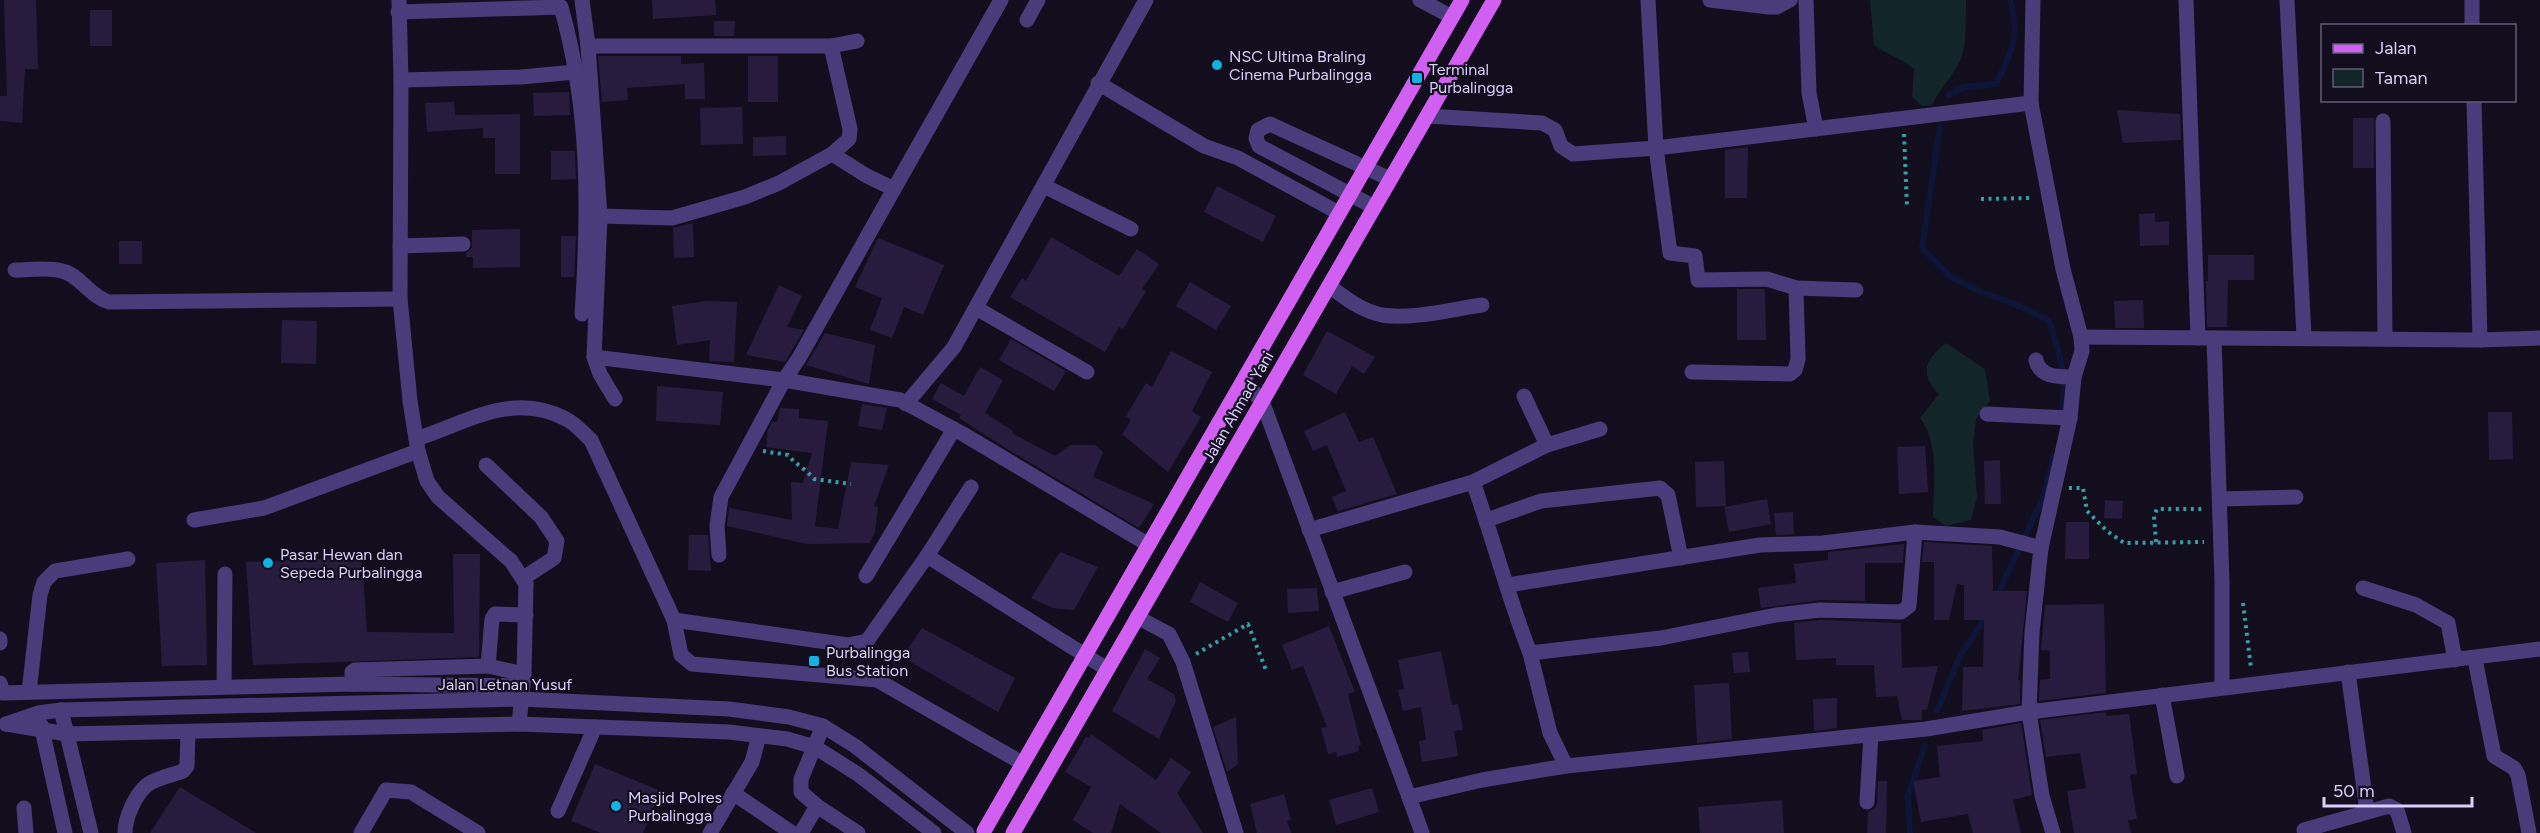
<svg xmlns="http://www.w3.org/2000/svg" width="2540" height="833" font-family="Figtree,sans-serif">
<rect width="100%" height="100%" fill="#130e1e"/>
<!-- green -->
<g fill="#122528">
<path d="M1870,0H1966C1966,12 1966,44 1963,52C1958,72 1941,86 1932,105L1922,106L1912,97L1914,69C1902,58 1888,56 1874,45Z"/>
<path d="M1946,343L1985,369L1990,401L1976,419L1973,444L1977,497L1971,520L1946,526L1933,517C1933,486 1940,443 1920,418L1939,394C1918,373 1926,359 1946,343Z"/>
</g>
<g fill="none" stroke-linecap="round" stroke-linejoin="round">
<!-- stream -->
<g stroke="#0d1639" stroke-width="6">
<path d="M1949,95L1964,87L1996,84C2011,54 2021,34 2010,0"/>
<path d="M1940,127L1922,248L1951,277L1981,292L2015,304L2049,321C2061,355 2067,380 2062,416"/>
<path d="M1997,596L2043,498L2054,456"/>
<path d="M1937,711L1961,654L1989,613"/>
<path d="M1910,833L1908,796L1925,745"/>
</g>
</g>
<!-- building -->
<g fill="#271c3e">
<path d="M4,0H36L38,69H25L22,123L0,121V96H7Z"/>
<path d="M652,0H715L716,15L653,19Z"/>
<rect x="90" y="10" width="22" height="36"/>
<path d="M714,21H735L734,36H714Z"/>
<path d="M598,56H681V64L704,63L705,99H685V84L627,88L628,100L602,102Z"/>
<rect x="748" y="56" width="30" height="46"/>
<path d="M569,92L570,115L534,116L533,93Z"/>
<path d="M454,102L455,115L520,114V174H495V138H483V128L427,132L425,103Z"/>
<path d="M742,107L743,144L701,145L700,108Z"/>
<path d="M2117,110L2180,114L2181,140L2123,143Z"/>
<rect x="2353" y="118" width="21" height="50"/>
<path d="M786,136V155L753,156V137Z"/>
<path d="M1748,147L1747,198H1725V150Z"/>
<path d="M551,151H575L576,179L551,180Z"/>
<path d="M1217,186L1276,216L1263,242L1204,212Z"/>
<path d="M2155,213V222L2169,221V245L2140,246L2139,214Z"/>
<path d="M693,223L694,257L674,258L673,228Z"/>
<path d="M520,229V267L473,268V257H466V253L472,248V230Z"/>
<path d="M561,236H576L574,277H561Z"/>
<path d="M1051,237L1119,276L1137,249L1159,264L1142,289L1146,291L1123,329L1119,327L1105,352L1010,297L1022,278L1026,281Z"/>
<path d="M878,238L944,265L923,315L904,307L892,338L870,330L882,298L855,287Z"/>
<rect x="119" y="241" width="23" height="23"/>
<path d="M2208,255H2254V280H2228L2227,327H2207L2206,281H2208Z"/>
<path d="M1190,282L1231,306L1216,330L1176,306Z"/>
<path d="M779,285L802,296L787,327L804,330L785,362L746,355Z"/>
<path d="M1737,289H1765L1766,340H1737Z"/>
<path d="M2143,300L2144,328H2115L2114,301Z"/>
<path d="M707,301L737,302L734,362L709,361L710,340L677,345L672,306Z"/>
<path d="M282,320L317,321L316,364L281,363Z"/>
<path d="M1327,331L1375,357L1364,374L1352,366L1336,394L1303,375Z"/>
<path d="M825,333L875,345L869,384L806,365Z"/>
<path d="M1011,339L1066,371L1054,391L999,360Z"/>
<path d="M1171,351L1212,372L1192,411L1201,417L1168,472L1122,434L1131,420L1126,416L1146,383L1152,387Z"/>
<path d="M980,367L1003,380L985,413L1013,431L1012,433L1055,456L1070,445H1095L1103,452L1093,477L1154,504L1139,528L1004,447L959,418L961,415L932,399L941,383L964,396Z"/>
<path d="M657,386L723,392L720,425L656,421Z"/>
<path d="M862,404L887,408L882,430L858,426Z"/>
<path d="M780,408L799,409V418L828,421L815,526L838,529L851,462L889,465L874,506L878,507L875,532L870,543L807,544L727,526L729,508L792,520L791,482L803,483L812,453L766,447L768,430L772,422H777Z"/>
<path d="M1345,412L1359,442L1373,437L1397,494L1338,511L1332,497L1346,491L1327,445L1313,451L1304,431Z"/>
<path d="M2488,412H2512L2513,459L2489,460Z"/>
<path d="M1925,446L1928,492L1899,494L1897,447Z"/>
<path d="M2000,460L2001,504H1985L1984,461Z"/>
<path d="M1724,461L1726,506L1696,507L1695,462Z"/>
<path d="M1767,499L1771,524L1729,532L1724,507Z"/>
<path d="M2105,500L2123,501L2122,519L2104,518Z"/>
<path d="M1793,512L1794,534L1776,535L1774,513Z"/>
<path d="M2066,522H2089V559H2065Z"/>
<path d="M689,535H708L711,571L688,570Z"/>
<path d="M1924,542L1992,546L1993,591H2027L2018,680H2020V704L1962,711L1963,667H1983L1984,620H1964V585L1957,584L1949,620H1934V562H1922Z"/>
<path d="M1904,544L1903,563H1865V601L1819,600L1761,608L1758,588L1796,583L1794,564L1828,560V552Z"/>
<path d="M1060,552L1098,567L1074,610L1053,608L1031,598Z"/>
<path d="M453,554H480L479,657L253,665L246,562L362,557L367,632L454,633Z"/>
<path d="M205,560L207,665L162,666L156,563Z"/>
<path d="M1200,582L1238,603L1228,622L1190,602Z"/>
<path d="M1317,588L1319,611L1288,613L1287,589Z"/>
<path d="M2104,604L2106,693L2039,701L2040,680L2050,679V651L2041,650L2045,605Z"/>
<path d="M1820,620L1901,623L1902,668L1938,666L1927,709L1922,710V720H1902L1897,696L1876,697L1874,665H1836V658L1796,660L1794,623Z"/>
<path d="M1329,626L1355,692L1348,694L1361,745L1358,746L1359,751L1337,757L1336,752L1328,754L1321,728L1327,727L1303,666L1292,670L1282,645Z"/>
<path d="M922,628L1015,678L998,712L902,657Z"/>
<path d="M1145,649L1160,658L1147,679L1174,694L1176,701L1159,739L1112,711Z"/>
<path d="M1441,651L1452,705L1458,704L1463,730L1454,731L1458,756L1422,762L1419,741L1426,740L1421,707L1403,711L1398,690L1404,689L1398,660Z"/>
<path d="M1748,652L1750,672L1734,673L1732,653Z"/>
<path d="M1729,683L1732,739L1697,743L1694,685Z"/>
<path d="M1837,698V728L1814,731L1813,699Z"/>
<path d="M2106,712V716L2129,714L2137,774L2130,775L2137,819L2128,820L2131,833H2074L2067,791L2086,788L2080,753L2046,757L2040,720Z"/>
<path d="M1236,717L1238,764L1227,772L1213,727Z"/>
<path d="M2021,723L2032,795L2013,800L2021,833H1973L1968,814L1921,822L1913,781L1940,777L1937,746L1983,741L1982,730Z"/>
<path d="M1091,734L1156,780L1171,758L1191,772L1177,793L1203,833H1161L1120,804L1111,833H1093L1073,820L1091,787L1065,772L1086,737L1089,738Z"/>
<path d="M595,764L661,791L643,833H601L571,821Z"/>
<path d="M1878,781H1887L1886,833H1867L1868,812L1875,808L1877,803Z"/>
<path d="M180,787L256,833H150Z"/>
<path d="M1372,788L1379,812L1336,825L1329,800Z"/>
<path d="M1284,794L1291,820L1287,821L1291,833H1257L1250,804Z"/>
<path d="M1782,800L1784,833H1700L1698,807Z"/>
</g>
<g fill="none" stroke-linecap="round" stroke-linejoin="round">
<!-- path -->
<g stroke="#379ea7" stroke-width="4" stroke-dasharray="3 4.5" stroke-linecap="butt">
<path d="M1904,134L1907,207"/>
<path d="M1981,199L2032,198"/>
<path d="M763,451L788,455C796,465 806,469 814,479L851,484"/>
<path d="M2069,488H2083L2087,511L2107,531L2124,543L2204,542"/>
<path d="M2156,542L2154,516L2157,509H2203"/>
<path d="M2243,603L2251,668"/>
<path d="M1196,654L1248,624L1266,670"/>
</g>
<!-- minor -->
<g stroke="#483d7a" stroke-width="15">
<path d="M399,0L401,80L400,299L410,401L418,451L427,481L438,497L511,561L526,584L524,674L519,724"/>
<path d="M582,0L588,46L600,216L594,357L600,374L615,399"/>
<path d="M1420,0L1452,17"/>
<path d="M1648,0L1656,148L1670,253L1695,256L1698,280L1767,279L1796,288L1798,359L1795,370L1790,374L1692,372"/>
<path d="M1710,0L1769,7H1777L1790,0"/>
<path d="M1806,0L1809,93L1816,129"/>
<path d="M2033,0L2031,103L2063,269L2081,337L2082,351L2074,377L2070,418L2041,548L2032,632L2029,712L2042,796L2053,833"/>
<path d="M2186,0L2198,338"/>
<path d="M2287,0L2304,337"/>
<path d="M2472,0V26"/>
<path d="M398,12L561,7C590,109 589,210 582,314"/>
<path d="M1027,20L1038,0"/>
<path d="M588,46H831L857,41"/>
<path d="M831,46L850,129L849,139L832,154"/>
<path d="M401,80L521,77L575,72"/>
<path d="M1098,83L1204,146L1238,158L1339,213"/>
<path d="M2474,100L2480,340"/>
<path d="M1427,116L1542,123L1555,130L1561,146L1573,154L1656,148L2031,103"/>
<path d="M2383,121L2385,338"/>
<path d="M1044,186L1131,229"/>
<path d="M894,189L1001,0"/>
<path d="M1374,207L1259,146L1256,138L1258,130L1270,124L1390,179"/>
<path d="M600,216L672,218L745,197L779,183L832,154L867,176L894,189L799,358L784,380L900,400L963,434L1149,545"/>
<path d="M400,246L463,244"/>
<path d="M15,270C29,270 48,267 62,271C79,274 90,297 109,302L400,299"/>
<path d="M1329,286C1345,298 1362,311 1382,315C1411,320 1453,309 1482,305"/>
<path d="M1796,288L1856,290"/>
<path d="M976,308L1087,372"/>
<path d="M2081,337L2480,340L2540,338"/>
<path d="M2214,338L2222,582V687"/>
<path d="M594,357L784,380L721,497L717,526L719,555"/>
<path d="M2036,360C2040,378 2059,377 2074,377"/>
<path d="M1244,382L1262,401L1409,797L1482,780L1566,766L1926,729L2029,712L2540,649"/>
<path d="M1524,396L1547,445"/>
<path d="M906,404L954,347L1146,0"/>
<path d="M1987,414L2070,418"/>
<path d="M416,439C468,422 513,391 566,419C575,423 583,433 591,440L674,620L681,655L692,664L877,680L1022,763"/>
<path d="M486,465L541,517L557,541L554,558L525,577L526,584"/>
<path d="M1473,482C1493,538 1508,597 1530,653L1661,638L1776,615L1820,610L1901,612L1909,606L1915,532"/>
<path d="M2220,499L2296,497"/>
<path d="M194,520L264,508L418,451"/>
<path d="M1487,520L1541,501L1660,488L1668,495L1681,558"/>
<path d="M1309,530L1473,482L1547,445L1600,429"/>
<path d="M927,556L971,487"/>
<path d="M866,576L954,429"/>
<path d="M1508,585L1760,545L1823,543L1915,532L2000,537L2041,548"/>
<path d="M2363,588L2416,605L2448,623L2455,660"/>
<path d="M1332,592L1405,572"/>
<path d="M1137,617L1169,634L1183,662L1236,833"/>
<path d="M674,620L848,645L867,641L927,556L1107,669"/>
<path d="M0,643V639"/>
<path d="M1530,653L1550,733L1566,766"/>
<path d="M2475,659L2494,756L2514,768L2518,775L2529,833"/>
<path d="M488,666L524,674"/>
<path d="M2348,672L2367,811"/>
<path d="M0,683L3,693L352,684L523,686"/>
<path d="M352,684V672L355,670L488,666L492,619L495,614L526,615"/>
<path d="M224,687L225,574"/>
<path d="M29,692L40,595L44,582L55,571L128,559"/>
<path d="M2162,695L2177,776"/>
<path d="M61,710L91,833"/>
<path d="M6,724L38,713L61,710L521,699L729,709L789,717L823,726L855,746L967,833"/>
<path d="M6,724L67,734L519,724L729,732L787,739L815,747L859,775L934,833"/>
<path d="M41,725L65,833"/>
<path d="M823,726L801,779V792L817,806L858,833"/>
<path d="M733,793L792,833"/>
<path d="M1409,797L1422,833"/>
<path d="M1867,802L1871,735"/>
<path d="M24,808L26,833"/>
<path d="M558,811L595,727"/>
<path d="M2304,830L2389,806L2397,810L2404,833"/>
<path d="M125,833C125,818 135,795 147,785C156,778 173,775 183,771L187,766L188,732"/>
<path d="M361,833L386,790L411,792L478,833"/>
<path d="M710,833L752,762L759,736"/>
<path d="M801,833L817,806"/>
</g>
<!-- major -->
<g stroke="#d05ff2" stroke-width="15">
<path d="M984,831L1462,0"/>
<path d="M1013,833L1494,0"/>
</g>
</g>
<!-- markers -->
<g fill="#12b1e4" stroke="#130e1e" stroke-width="2">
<circle cx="1217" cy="65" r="6"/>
<rect x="1411" y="72" width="12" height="12" rx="3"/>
<circle cx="268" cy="563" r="6"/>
<rect x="808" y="655" width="12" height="12" rx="3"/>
<circle cx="616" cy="806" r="6"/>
</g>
<g text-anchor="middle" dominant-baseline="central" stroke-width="4.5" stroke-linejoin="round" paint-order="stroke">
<!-- poi labels -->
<g font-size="16" fill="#dacffb" stroke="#130e1e" text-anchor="start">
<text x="1229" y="56">NSC Ultima Braling<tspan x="1229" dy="18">Cinema Purbalingga</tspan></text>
<text x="1429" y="69">Terminal<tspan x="1429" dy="18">Purbalingga</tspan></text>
<text x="280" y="554">Pasar Hewan dan<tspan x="280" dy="18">Sepeda Purbalingga</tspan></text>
<text x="826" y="652">Purbalingga<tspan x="826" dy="18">Bus Station</tspan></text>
<text x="628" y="797">Masjid Polres<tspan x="628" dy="18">Purbalingga</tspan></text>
</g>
<!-- street labels -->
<g font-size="16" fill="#dacffb" stroke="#130e1e">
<text transform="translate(1238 407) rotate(-60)">Jalan Ahmad Yani</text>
<text x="505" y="684">Jalan Letnan Yusuf</text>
</g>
</g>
<!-- legend -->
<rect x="2321" y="24" width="195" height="78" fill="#130e1e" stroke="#635b76" stroke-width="1.5"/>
<rect x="2333" y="44" width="30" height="9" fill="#d05ff2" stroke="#635b76" stroke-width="1.5"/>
<text x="2375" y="54" font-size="18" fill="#dacffb">Jalan</text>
<rect x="2333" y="69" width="30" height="18" fill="#122528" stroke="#635b76" stroke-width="1.5"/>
<text x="2375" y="84" font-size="18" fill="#dacffb">Taman</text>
<!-- scale -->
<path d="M2324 797v9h148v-9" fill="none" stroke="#dacffb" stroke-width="3"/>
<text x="2333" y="797" font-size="18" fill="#dacffb" stroke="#130e1e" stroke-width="4.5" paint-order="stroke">50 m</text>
</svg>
